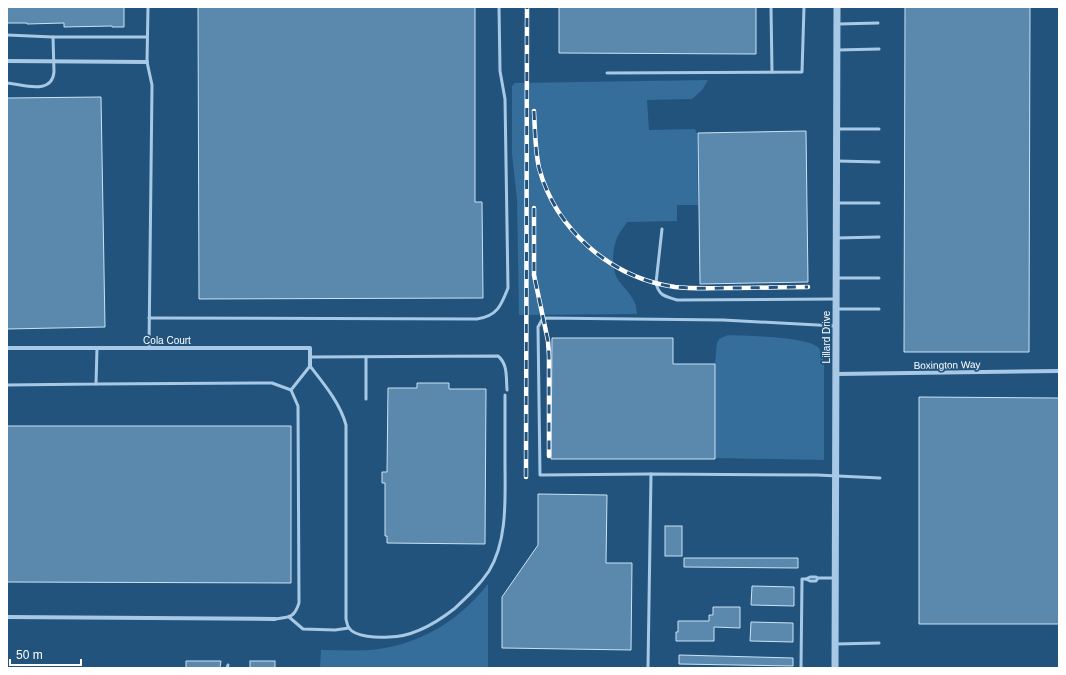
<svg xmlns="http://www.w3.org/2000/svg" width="1066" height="675" font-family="Helvetica,sans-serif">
<rect width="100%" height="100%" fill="#22537d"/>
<!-- green -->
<g fill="#356d9b">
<path d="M708,80L702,90L692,99L647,100L649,130L695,129L697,134L698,205H677V221L627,222C624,227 619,233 617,238C612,250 611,270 619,281C627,292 637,299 637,314L519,315L517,200L512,154V86L515,83Z"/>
<path d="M728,335C746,336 805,336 818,347C821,350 822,356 824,361V460L715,458V363L717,343L719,339Z"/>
<path d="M488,584V668H320L321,650C337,650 354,651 370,650C418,646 459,621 488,584Z"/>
</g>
<!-- building -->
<g fill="#5b89ae" stroke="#cae2f5">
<path d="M7,7H124V27H112V26L64,27V23L27,24V23H7Z"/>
<path d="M198,7H475V202H482L483,298L199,299Z"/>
<path d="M559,7H756V54L559,53Z"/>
<path d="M905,7H1030L1029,352H904Z"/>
<path d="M101,97L105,327L7,329V98Z"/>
<path d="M806,131L808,282L700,284L698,133Z"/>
<path d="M552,338H673V364H715V459H551Z"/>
<path d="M417,383H449V389H486L485,544L387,543V536H385V483H382V472H387L388,388H417Z"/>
<path d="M919,397L1059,398V624H919Z"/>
<path d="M7,426H291V583L7,582Z"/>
<path d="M538,494L607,495L606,563H632L631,650L502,648V597L538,545Z"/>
<rect x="665" y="526" width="17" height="30"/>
<path d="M684,558H798V568L684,567Z"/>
<path d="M752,586L794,587V606L751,605Z"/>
<path d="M713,607H740V628L714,627V641H676V632H678V621H709V615H713Z"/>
<path d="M751,622L793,623V642L750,641Z"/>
<path d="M679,655L793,658V666L679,664Z"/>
<path d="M186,661H221L220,668H186Z"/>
<rect x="250" y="661" width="25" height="7"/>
</g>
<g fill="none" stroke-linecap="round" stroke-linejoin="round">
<!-- service -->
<g stroke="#a7c9e6" stroke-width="3">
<path d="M148,7L147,62L152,85L149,348"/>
<path d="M771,7L772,72"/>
<path d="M838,24L878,23"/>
<path d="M7,35L53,37L54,72C52,96 21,84 7,83"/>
<path d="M53,37H147"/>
<path d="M837,50L879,49"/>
<path d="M607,73L802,72L804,7"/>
<path d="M837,129H879"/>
<path d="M837,161L879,162"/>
<path d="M837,203H879"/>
<path d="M662,229L656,283C659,296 665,296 677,300L836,299"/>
<path d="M837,238L879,237"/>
<path d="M837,278H879"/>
<path d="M837,309H879"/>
<path d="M149,318L477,319C497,316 501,306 508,288L505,99L500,71L499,7"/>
<path d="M310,357L498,356C508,364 506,378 507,390"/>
<path d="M96,384L272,383L291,390L310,366C324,384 340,403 346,425V619C347,622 347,626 349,628C355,637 378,638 389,637C412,637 436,623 454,609C467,597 479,586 489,571C508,540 505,497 505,462C505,439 505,417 505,395"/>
<path d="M7,385L96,384L97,348"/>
<path d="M366,399V357"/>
<path d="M651,474L540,475L538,327L543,318L723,320L836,326"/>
<path d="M818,578L816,581H810L806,579L810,577H816L818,578H835"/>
<path d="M289,617L303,629L335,630L349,628"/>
<path d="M275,619C290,617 294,618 299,603L298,406L291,390"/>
<path d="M836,644L879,643"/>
<path d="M227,668L228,665"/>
<path d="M648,668L651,474L817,475L880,478"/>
<path d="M801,668L802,579H806"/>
</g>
<!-- minor -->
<g stroke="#a7c9e6" stroke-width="4">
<path d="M7,61L147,62"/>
<path d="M7,348H310V366"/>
<path d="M836,374L1059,371"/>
<path d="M7,617L275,619"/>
</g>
<!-- tertiary -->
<path stroke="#a7c9e6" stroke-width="7" d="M835,668L837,7"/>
<!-- rail casing -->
<g stroke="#fff" stroke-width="4.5">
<g id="rail">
<path d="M534,111C535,130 535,149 539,168C556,230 611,278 675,287C694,289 713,288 732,288C757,288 783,287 808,287"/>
<path d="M534,208V275L548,341L549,356V456"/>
<path d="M526,477L527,7"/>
</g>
</g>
<!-- rail -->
<use href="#rail" stroke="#22537d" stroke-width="3" stroke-dasharray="9" stroke-linecap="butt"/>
</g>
<g text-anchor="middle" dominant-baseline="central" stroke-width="3.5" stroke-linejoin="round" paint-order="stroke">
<!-- street labels -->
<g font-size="10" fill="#fff" stroke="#22537d">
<text transform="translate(826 337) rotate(-90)">Lillard Drive</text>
<text x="167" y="340">Cola Court</text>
<text transform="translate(947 365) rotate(-1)">Boxington Way</text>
</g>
</g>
<!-- border -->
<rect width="1066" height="675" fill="none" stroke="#ffffff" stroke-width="16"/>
<!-- scale -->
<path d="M10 659v6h71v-6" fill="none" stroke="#ffffff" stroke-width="2"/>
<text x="16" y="659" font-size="12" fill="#ffffff" stroke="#22537d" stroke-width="3" paint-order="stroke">50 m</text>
</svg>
